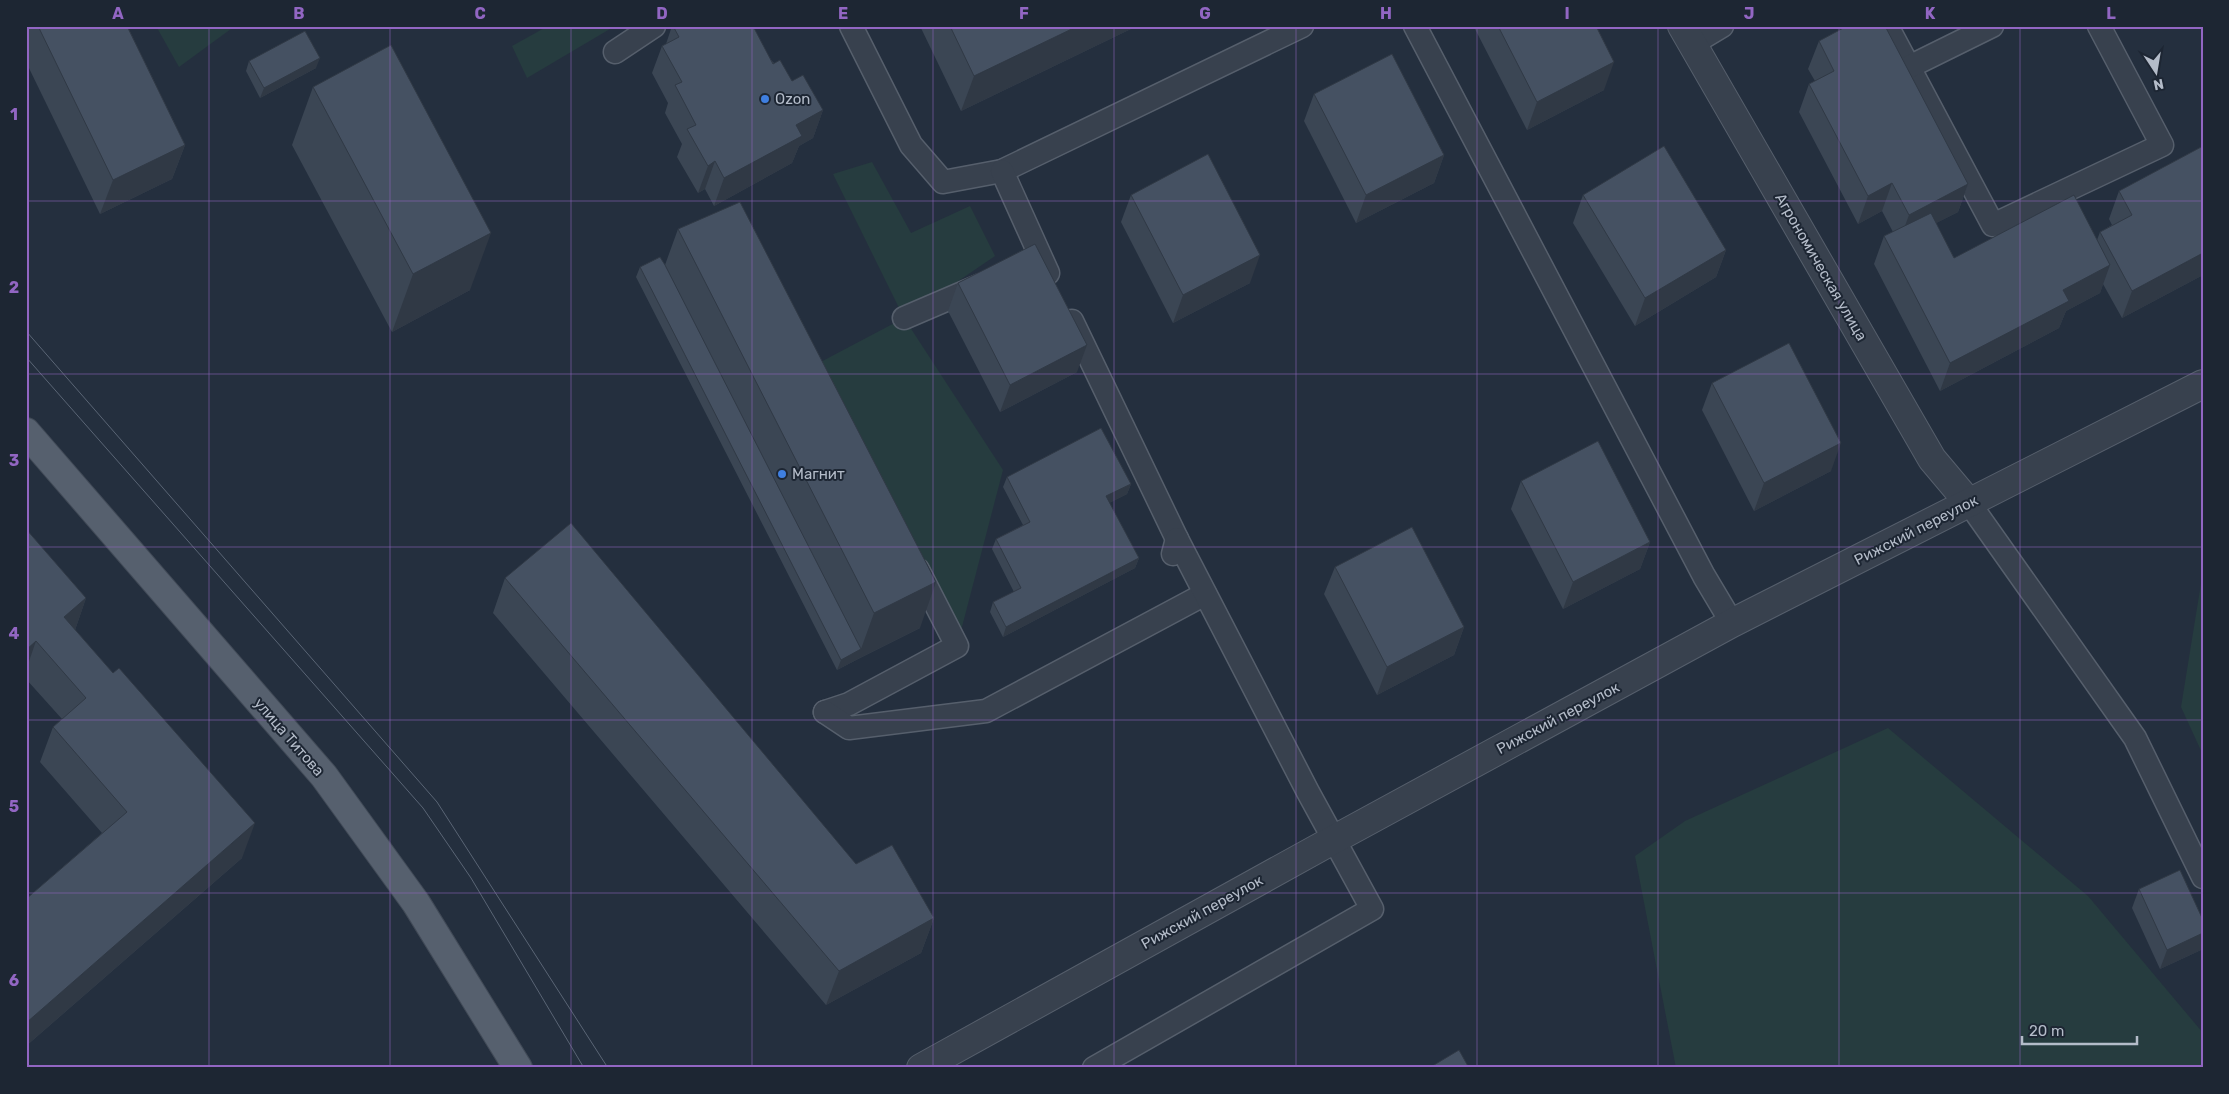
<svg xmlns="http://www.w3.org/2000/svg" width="2229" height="1094" font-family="Rubik,sans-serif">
<rect width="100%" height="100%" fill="#242f3e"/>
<!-- green -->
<g fill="#263c3f">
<path d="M156,26H235L179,67Z"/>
<path d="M548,26H615L527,78L512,46Z"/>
<path d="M872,162L911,233L970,206L995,256L904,318L1003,470L957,646L813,366L904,318L833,174Z"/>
<path d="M2203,571V755L2181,707Z"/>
<path d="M1888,728L2088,896L2203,1033V1068H1676L1635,856L1685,821Z"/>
</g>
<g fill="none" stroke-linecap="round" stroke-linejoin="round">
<!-- lane casing -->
<g stroke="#565f6c" stroke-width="25">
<g id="lane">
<path d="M851,26L911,145L943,182L1002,171L1302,26"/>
<path d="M1415,26L1704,576L1732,623"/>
<path d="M1887,26L1993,225L2162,145L2099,26"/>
<path d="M1692,44L1722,26"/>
<path d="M615,52L654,26"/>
<path d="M1909,67L1992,26"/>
<path d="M1002,171L1048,273"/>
<path d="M904,318L981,285"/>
<path d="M1072,321L1177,539"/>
<path d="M1969,503L2135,738L2203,877"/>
<path d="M825,712L849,704L957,646L918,570"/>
<path d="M825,712L849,728L986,711L1205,594"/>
<path d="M1094,1068L1372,909L1308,792L1177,539L1173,554"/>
</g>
</g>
<!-- street casing -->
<g stroke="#565f6c" stroke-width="30">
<g id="street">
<path d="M1682,26L1932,459L1969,503"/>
<path d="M921,1068L1333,840L1732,623L2203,384"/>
</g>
</g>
<!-- primary casing -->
<g stroke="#414a57" stroke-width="30">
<path id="primary" d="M26,432L324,776L416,903L518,1068"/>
</g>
<!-- lane -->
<use href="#lane" stroke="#38414e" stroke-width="22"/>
<!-- street -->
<use href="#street" stroke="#38414e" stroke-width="28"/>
<!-- primary -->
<use href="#primary" stroke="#56606e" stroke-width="28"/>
<!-- tram -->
<g stroke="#5a6575" stroke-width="1">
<path d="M26,331L437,802L608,1068"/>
<path d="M26,357L423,808L471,878L584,1068"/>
</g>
</g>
<!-- wall -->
<g fill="#3b4654">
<path d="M26,26H127L185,145L172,179L100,214L26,62Z"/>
<path d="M672,26H737L792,81L823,110L813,138L799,146L792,163L714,206L705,189L698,193L677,157L682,144L665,113L668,103L652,73L662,46L666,44Z"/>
<path d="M920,26H1137L961,111Z"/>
<path d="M1476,26H1596L1604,90L1527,130L1475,29Z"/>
<path d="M1819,41L1968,184L1958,212L1936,223L1954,258L2097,240L2100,232L2112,225L2109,219L2119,191L2203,146V275L2122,318L2103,284L2100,293L2066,311L2059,328L1940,391L1874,264L1884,236L1893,232L1882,211L1858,224L1799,112L1809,84L1815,81L1808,69Z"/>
<path d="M249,61L316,68L260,98L246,71Z"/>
<path d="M313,87L470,290L392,332L292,145Z"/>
<path d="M1314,94L1444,155L1434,183L1356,223L1304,121Z"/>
<path d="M1131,195L1250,283L1173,323L1121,222Z"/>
<path d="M1583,195L1726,250L1716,277L1635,326L1573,223Z"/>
<path d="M678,229L920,628L858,659L837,670L636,277L640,267L665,265Z"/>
<path d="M958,283L1077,372L1000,412L948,311Z"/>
<path d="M1712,383L1831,471L1754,511L1702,410Z"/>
<path d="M1007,477L1131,484L1127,494L1109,503L1139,558L1135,568L1003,637L990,612L993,602L1014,592L992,549L996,539L1023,525L1003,487Z"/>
<path d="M1521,481L1650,542L1640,569L1563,609L1511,509Z"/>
<path d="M26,529L86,598L75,630L242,858L26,1046V899L102,833L40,762L53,727L62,719L26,679Z"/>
<path d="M1335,567L1464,627L1454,655L1377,695L1324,594Z"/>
<path d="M505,578L856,864L934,918L921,953L826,1005L493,613Z"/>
<path d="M2139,889L2203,920V945L2201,950L2160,969L2132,908Z"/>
</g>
<!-- shaded-wall -->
<g fill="#303945">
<path d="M1078,26H1137L961,111L974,76Z"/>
<path d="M320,58L316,68L260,98L264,88Z"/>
<path d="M1614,62L1604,90L1527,130L1537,102Z"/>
<path d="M823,110L813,138L799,146L792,163L714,206L724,178L796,125Z"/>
<path d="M185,145L172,179L100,214L113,180Z"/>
<path d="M1444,155L1434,183L1356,223L1366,195Z"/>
<path d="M715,161L705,189L698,193L708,166Z"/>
<path d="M1892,183L1882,211L1858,224L1868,196Z"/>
<path d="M1968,184L1958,212L1899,242L1909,215Z"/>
<path d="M491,233L470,290L392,332L413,274Z"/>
<path d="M1726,250L1716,277L1635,326L1645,298Z"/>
<path d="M2203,253V275L2122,318L2132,291Z"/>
<path d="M1260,255L1250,283L1173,323L1183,295Z"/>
<path d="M2110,265L2100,293L2066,311L2059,328L1940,391L1950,363L2063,290Z"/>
<path d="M1087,345L1077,372L1000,412L1010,385Z"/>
<path d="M1841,443L1831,471L1754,511L1764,483Z"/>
<path d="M1131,484L1127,494L1103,506L1106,496Z"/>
<path d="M1650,542L1640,569L1563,609L1573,582Z"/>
<path d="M1139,558L1135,568L1003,637L1006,627Z"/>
<path d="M936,582L920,628L858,659L837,670L841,660L861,649L874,613Z"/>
<path d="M86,598L74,633L64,617Z"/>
<path d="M1464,627L1454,655L1377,695L1387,667Z"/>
<path d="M36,641L26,670V650Z"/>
<path d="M255,823L242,858L26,1046V1023Z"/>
<path d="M934,918L921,953L826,1005L839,971Z"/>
<path d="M2203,933V945L2201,950L2160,969L2167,950Z"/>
</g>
<!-- building -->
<g fill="#455162" stroke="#303945">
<path d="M38,26H127L185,145L113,180Z"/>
<path d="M673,26H737V27L739,26H753L773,64L780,60L792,81L803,75L823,110L796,125L802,136L724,178L715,161L708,166L687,129L696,125L675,85L682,82L662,46L679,37Z"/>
<path d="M950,26H1078L974,76Z"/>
<path d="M1498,26H1596L1614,62L1537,102Z"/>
<path d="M1847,26H1885L1968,184L1909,215L1892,183L1868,196L1809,84L1834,71L1819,41Z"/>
<path d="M305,31L320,58L264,88L249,61Z"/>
<path d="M391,45L491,233L413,274L313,87Z"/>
<path d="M1392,54L1444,155L1366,195L1314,94Z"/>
<path d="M1664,146L1726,250L1645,298L1583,195Z"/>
<path d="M2203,146V253L2132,291L2100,232L2132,215L2119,191Z"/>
<path d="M1208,154L1260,255L1183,295L1131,195Z"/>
<path d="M2074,195L2110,265L2063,290L2069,301L1950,363L1884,236L1931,213L1954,258Z"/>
<path d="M740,202L936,582L874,613L678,229Z"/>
<path d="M1035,244L1087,345L1010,385L958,283Z"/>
<path d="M660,257L665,265L861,649L841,660L640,267Z"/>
<path d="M1789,343L1841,443L1764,483L1712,383Z"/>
<path d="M1101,428L1131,484L1106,496L1139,558L1006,627L993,602L1021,588L996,539L1030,522L1007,477Z"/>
<path d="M1598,441L1650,542L1573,582L1521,481Z"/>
<path d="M571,523L856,864L892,845L934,918L839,971L505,578Z"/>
<path d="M1412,527L1464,627L1387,667L1335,567Z"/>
<path d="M26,529L86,598L64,617L113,673L119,668L255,823L26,1023V899L127,812L53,727L86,698L36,641L26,650Z"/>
<path d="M2180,870L2203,920V933L2167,950L2139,889Z"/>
<path d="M1459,1050L1469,1068H1429Z"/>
</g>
<!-- grid -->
<path fill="none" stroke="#9266c3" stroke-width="1" stroke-opacity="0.55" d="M209,26V1068M390,26V1068M571,26V1068M752,26V1068M933,26V1068M1114,26V1068M1296,26V1068M1477,26V1068M1658,26V1068M1839,26V1068M2020,26V1068M26,201H2203M26,374H2203M26,547H2203M26,720H2203M26,893H2203"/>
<!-- markers -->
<g fill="#3f7fe0" stroke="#1d2633" stroke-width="2">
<circle cx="765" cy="99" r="5"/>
<circle cx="782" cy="474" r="5"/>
</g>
<g text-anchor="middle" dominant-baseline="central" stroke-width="4" stroke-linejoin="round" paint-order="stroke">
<!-- poi labels -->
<g font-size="15" fill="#b4bcc9" stroke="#1d2633" text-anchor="start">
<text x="775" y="99">Ozon</text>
<text x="792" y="474">Магнит</text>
</g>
<!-- street labels -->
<g font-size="15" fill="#b4bcc9" stroke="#1d2633">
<text transform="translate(1821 267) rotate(60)">Агрономическая улица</text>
<text transform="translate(1916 530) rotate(-27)">Рижский переулок</text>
<text transform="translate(1558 718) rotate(-28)">Рижский переулок</text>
<text transform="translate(289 737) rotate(49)">улица Титова</text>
<text transform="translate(1202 912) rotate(-29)">Рижский переулок</text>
</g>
</g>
<!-- border -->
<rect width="2229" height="1094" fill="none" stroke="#1d2633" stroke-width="55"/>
<!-- north arrow -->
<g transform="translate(2156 72) rotate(168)" stroke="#1d2633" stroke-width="4" paint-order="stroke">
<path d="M0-4L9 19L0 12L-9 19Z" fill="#b4bcc9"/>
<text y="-8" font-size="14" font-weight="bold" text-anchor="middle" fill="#b4bcc9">N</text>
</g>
<!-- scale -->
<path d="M2022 1036v8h115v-8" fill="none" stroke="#b4bcc9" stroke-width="2.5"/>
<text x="2029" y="1036" font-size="15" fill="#b4bcc9" stroke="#1d2633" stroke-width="4" paint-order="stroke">20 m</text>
<rect x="28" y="28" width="2174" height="1038" fill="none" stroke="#9266c3" stroke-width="2"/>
<g font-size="16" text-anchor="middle" font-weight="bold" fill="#9266c3">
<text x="118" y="19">A</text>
<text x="299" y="19">B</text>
<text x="480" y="19">C</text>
<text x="662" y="19">D</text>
<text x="843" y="19">E</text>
<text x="1024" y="19">F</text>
<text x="1205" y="19">G</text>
<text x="1386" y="19">H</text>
<text x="1567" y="19">I</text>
<text x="1749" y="19">J</text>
<text x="1930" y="19">K</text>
<text x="2111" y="19">L</text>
<text x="14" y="120">1</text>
<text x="14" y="293">2</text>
<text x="14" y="466">3</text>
<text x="14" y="639">4</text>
<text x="14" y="812">5</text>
<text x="14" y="986">6</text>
</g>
</svg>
